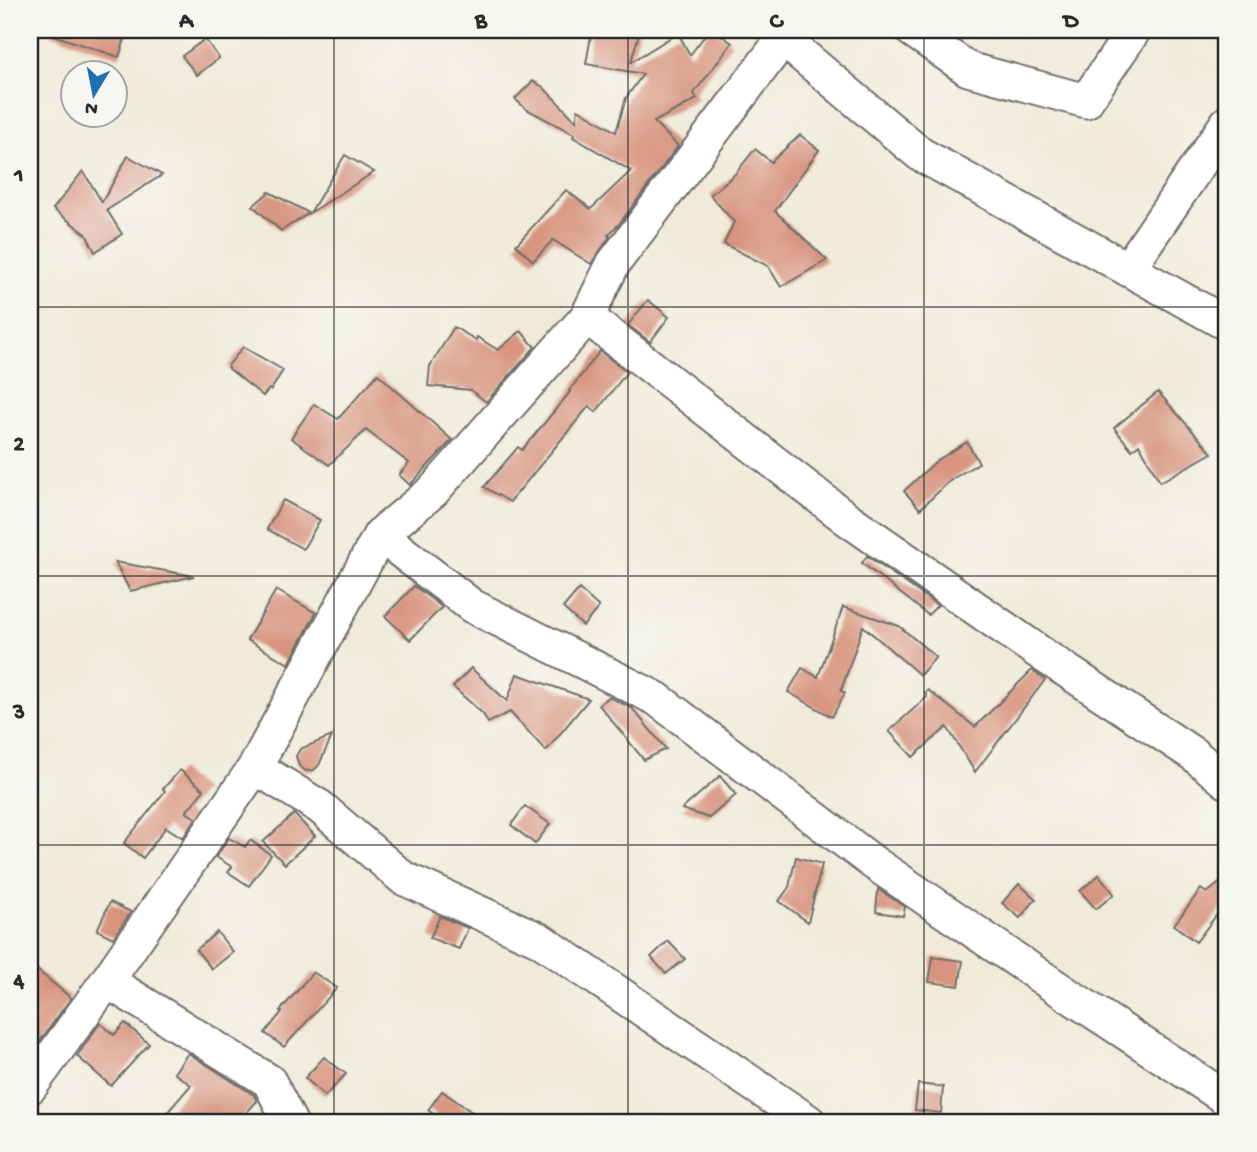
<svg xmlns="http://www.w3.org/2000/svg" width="1257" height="1152" font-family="'Gochi Hand',sans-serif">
<rect width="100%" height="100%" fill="#f6f6f2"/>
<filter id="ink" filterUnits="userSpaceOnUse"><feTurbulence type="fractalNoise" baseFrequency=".0143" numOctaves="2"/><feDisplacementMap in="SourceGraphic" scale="14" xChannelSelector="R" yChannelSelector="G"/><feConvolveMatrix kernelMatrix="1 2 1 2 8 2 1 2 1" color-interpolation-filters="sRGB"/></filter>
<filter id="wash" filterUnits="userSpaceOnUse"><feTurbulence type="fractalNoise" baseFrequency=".00686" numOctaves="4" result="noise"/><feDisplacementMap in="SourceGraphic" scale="28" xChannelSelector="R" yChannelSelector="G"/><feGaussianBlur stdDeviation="1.57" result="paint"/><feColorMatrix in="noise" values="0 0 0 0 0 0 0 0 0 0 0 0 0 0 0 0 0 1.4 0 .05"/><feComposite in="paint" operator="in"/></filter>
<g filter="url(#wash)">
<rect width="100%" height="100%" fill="#f0ebd8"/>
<g id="blocks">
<!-- building -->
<g fill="#d8947f">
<path d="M51,30H128L119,57L50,34Z"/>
<path d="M592,30H640L631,62L678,33L690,55L709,30H714L732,43L694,93L697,99L654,122L678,146L619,224L608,235L610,236L591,264L553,240L533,261L516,245L566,190L591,209L631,171L573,137L574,134L526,109L515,99L533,81L543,87L576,121L578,109L616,132L626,98L643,74L586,64Z"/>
<path d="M205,39L219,58L197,75L182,56Z"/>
<path d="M800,135L819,150L775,211L827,260L781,287L768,266L724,244L734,222L710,195L735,174L755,149L771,162Z"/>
<path d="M345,155L374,172L310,213Z"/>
<path d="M128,156L162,175L107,210L122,234L95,252L86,234L53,209L83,171L102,202Z"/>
<path d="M269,192L309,213L281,231L253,206Z"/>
<path d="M648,300L669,317L650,342L628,325Z"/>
<path d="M454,327L476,340L477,337L498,350L521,331L535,347L486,402L471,390L428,386L430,366Z"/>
<path d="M243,347L283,370L271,390L269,389L263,396L227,367Z"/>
<path d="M600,351L627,372L596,412L589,406L510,502L484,487L518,447L522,450L570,392L569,391Z"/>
<path d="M378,374L452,440L410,485L399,475L409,463L366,430L329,465L291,438L314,404L338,419Z"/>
<path d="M1158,392L1212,453L1160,482L1139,444L1132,450L1114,428Z"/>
<path d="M967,442L979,463L952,479L920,509L904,491L936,461Z"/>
<path d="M283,500L320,520L303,549L267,529Z"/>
<path d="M867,556L937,605H938L928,615L862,563Z"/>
<path d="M115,562L194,576L130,591Z"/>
<path d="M414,586L442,607L410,640L385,616Z"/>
<path d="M579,589L599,607L583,626L563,608Z"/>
<path d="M276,590L316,613L289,664L247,640Z"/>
<path d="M843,607L899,626L936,657L920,675L863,626L841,691L845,693L832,717L788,692L802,668L818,677Z"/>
<path d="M471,668L507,701L517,674L589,699L546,751L510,712L488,723L483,714L453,687Z"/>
<path d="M1032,670L1045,680L975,772L947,727L913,757L889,731L927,697L925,693L928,690L975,727Z"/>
<path d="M609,697L632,708L666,749L644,760L599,705Z"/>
<path d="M332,736L319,765L314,770L306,771L299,766L296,756L300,749Z"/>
<path d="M180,770L204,790L186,812L196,818L183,838L166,827L143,858L124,843L165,791L163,789Z"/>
<path d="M720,776L736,795L709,818L682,809Z"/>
<path d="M525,806L550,824L535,844L511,825Z"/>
<path d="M294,814L315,836L285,864L263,842Z"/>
<path d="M229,838L245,847L250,840L271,855L249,886L228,872L232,867L216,857Z"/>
<path d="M796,857L822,864L808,922L779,901L789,887Z"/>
<path d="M1099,875L1114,894L1096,909L1080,891Z"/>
<path d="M1227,877V901L1196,942L1174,925L1201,889L1207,893Z"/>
<path d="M1019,884L1036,899L1020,918L1002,903Z"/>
<path d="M878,889L905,907L903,916L876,912Z"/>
<path d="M110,902L131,912L113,938L97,930Z"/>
<path d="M440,916L468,928L459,949L430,938Z"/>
<path d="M217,932L233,952L212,969L196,950Z"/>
<path d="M668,941L685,959L666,974L651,957Z"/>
<path d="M933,957L963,961L959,986L929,982Z"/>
<path d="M30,964L71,998L30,1055Z"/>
<path d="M313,972L337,988L284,1047L265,1033L282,1012L280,1011Z"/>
<path d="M100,1023L114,1035L125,1023L149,1044L111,1086L77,1056Z"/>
<path d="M188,1053L254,1095L257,1101L238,1122H159L191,1085L174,1073Z"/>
<path d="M324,1057L346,1074L325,1096L305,1078Z"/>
<path d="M918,1084L943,1087L941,1113L915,1110Z"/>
<path d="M442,1091L486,1122H445L428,1110Z"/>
</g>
</g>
</g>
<g filter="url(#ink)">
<use href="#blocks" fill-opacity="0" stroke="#706e68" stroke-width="2"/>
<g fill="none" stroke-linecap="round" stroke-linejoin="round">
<!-- minor casing -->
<g stroke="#706e68" stroke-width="37">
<g id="minor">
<path d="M780,30L783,39L920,154L1227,324"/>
<path d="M912,30L968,69L1086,101L1134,30"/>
<path d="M783,39L613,264L587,317L433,491L380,535L255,767L320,807L403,878L540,940L809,1122"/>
<path d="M1128,269L1227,123"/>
<path d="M587,317L846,518L1046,657L1193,754L1227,782"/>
<path d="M380,535L472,606L657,699L874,863L1056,987L1227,1099"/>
<path d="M107,981L269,1081L290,1122"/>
<path d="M30,1087L107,981L255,767"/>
</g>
</g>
<!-- minor -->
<use href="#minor" stroke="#fff" stroke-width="33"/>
</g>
</g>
<!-- grid -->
<path fill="none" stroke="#2b2b2b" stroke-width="2" stroke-opacity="0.55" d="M334,30V1122M628,30V1122M924,30V1122M30,307H1227M30,576H1227M30,845H1227"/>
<!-- margin -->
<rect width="1257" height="1152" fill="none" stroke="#f6f6f2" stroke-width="77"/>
<!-- north arrow -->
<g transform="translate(94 94) rotate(190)"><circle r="33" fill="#f6f6f2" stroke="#a5a5a2" stroke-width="2"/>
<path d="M0-5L12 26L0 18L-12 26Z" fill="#1f6fb2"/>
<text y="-10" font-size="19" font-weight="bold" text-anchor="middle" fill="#2b2b2b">N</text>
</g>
<rect x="38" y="38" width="1180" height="1076" fill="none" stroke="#2b2b2b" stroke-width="2.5"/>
<g font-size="23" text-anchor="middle" font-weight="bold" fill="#2b2b2b">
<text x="186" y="27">A</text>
<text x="481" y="27">B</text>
<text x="776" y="27">C</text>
<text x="1071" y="27">D</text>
<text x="19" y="181">1</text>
<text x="19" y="450">2</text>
<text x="19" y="718">3</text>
<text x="19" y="987">4</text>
</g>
</svg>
